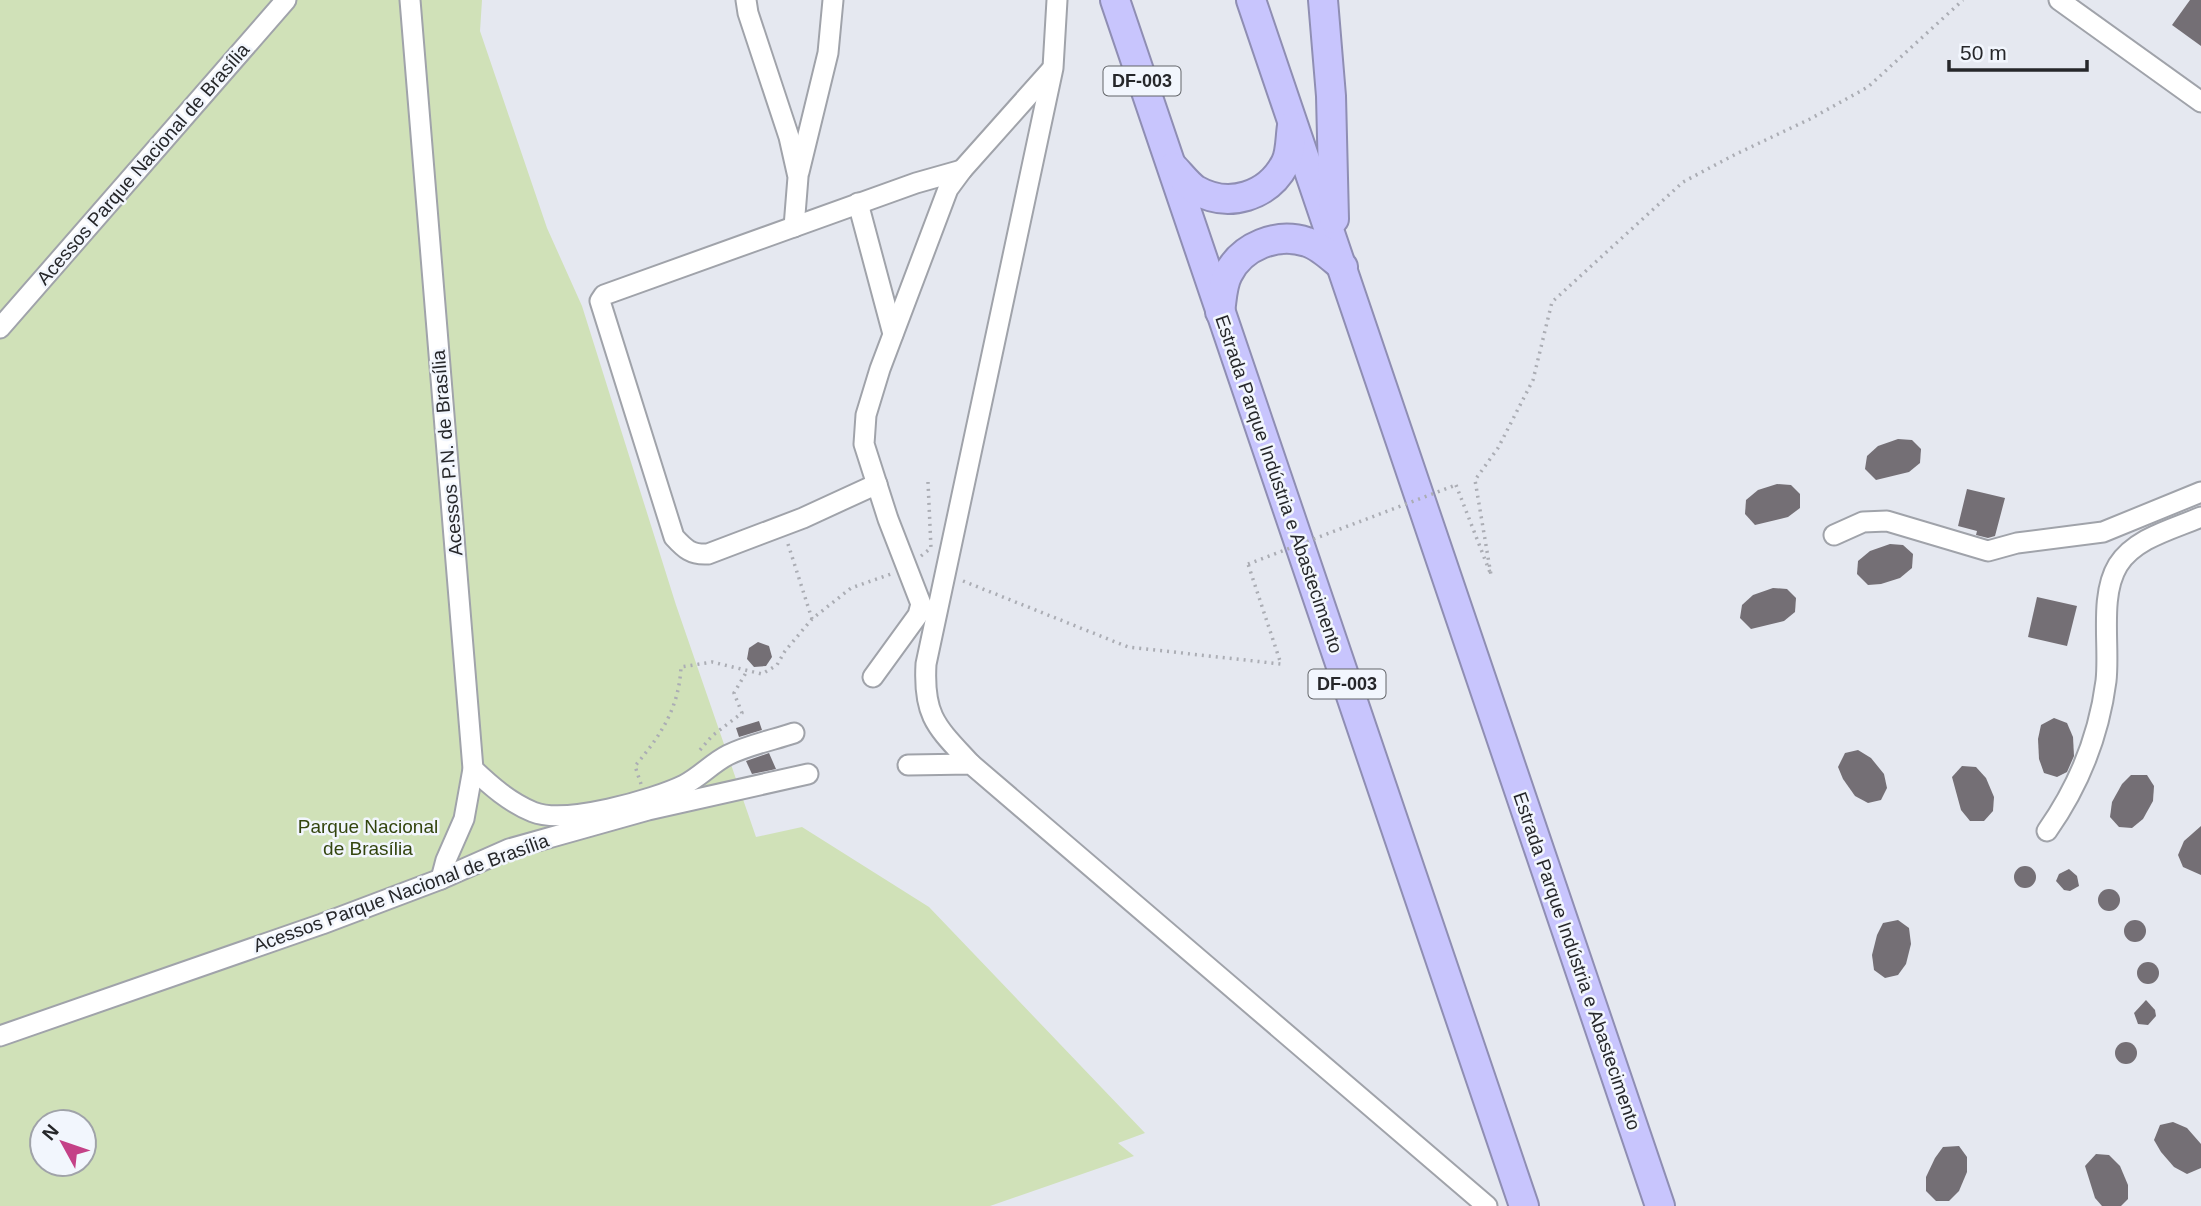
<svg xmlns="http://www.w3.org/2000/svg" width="2201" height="1206" font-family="Arial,sans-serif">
<rect width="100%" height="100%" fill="#e5e8f0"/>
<!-- green -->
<path fill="#d0e1b8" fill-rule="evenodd" d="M0,0H482L480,31L547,228L582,306L676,605L756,837L802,827L929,907L1145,1133L1118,1143L1134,1156L990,1206H0ZM42,1122H84V1164H42Z"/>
<!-- building -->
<g fill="#746f75">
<path d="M2190,0H2201V46L2172,25Z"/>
<path d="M1898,439L1912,440L1921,449L1920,463L1909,472L1876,480L1865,469L1867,456L1878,446Z"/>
<path d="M1777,484L1791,485L1800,494V508L1788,517L1755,525L1745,514L1746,500L1758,490Z"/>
<path d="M1967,489L2005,498L1995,536L1988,538L1976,535L1977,531L1958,526Z"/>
<path d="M1890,544L1903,545L1913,554L1912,568L1900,578L1881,584L1868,585L1857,574L1858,561L1870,551Z"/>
<path d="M1773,588L1787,589L1796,598L1795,612L1784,621L1751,629L1740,618L1742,605L1753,595Z"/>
<path d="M2037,597L2077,606L2067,646L2028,637Z"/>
<path d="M758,642L769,646L772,657L766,666L754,667L747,659L749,648Z"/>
<path d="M2054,718L2067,723L2073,737L2074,756L2067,772L2057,777L2044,773L2039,759L2038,739L2041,725Z"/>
<path d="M759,721L762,730L739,737L736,728Z"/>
<path d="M1858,750L1871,758L1884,774L1887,788L1881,800L1868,803L1855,796L1843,779L1838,767L1845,753Z"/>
<path d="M769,753L776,769L752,774L746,761Z"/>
<path d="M1962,766L1976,767L1986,778L1994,797L1993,811L1984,821H1970L1961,810L1952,777Z"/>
<path d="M2131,775H2147L2154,786L2153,801L2143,819L2132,828L2119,827L2110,817L2112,802L2122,784Z"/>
<path d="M2201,826V875L2183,867L2178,855L2184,841Z"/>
<circle cx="2025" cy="877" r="11"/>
<path d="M2069,869L2077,876L2079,886L2070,891L2064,890L2056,881L2059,874Z"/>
<circle cx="2109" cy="900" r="11"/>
<path d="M1898,920L1909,928L1911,944L1906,964L1898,975L1885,978L1874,970L1872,955L1877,935L1883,923Z"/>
<circle cx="2135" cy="931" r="11"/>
<circle cx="2148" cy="973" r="11"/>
<path d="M2146,1000L2155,1010L2156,1016L2148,1025L2138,1024L2134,1013Z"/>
<circle cx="2126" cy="1053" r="11"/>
<path d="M2173,1122L2187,1128L2201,1144V1168L2187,1174L2174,1167L2161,1152L2154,1140L2160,1125Z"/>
<path d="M1959,1146L1967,1157V1172L1959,1191L1949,1201H1936L1926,1191V1177L1935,1158L1943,1147Z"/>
<path d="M2096,1154L2109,1155L2120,1166L2128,1185V1199L2121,1206H2102L2095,1198L2085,1166Z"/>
</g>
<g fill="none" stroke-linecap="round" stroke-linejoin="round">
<!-- minor casing -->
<g stroke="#a0a3aa" stroke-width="23">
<g id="minor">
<path d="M410,0L473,769L464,819L446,860L441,879"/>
<path d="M746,0L748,13L789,137L798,177L794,227"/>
<path d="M2059,0L2201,102"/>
<path d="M799,172L828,53L833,0"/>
<path d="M858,203L893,334"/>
<path d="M0,328L286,0"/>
<path d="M877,484L803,518L708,554C691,555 685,549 674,537L600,301L604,295L916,183L962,170"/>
<path d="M1834,535L1863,522L1887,521L1988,551L2017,543L2103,532L2201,492"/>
<path d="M873,677L918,615L921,604L888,519L864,444L866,415L880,369L948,189L962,170L1052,69"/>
<path d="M971,764C937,727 923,717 926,664L1053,68L1057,0"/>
<path d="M908,765L971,764L1487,1206"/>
<path d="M473,769C491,786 509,802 533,812C565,825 653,800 684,785C700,777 712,763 728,755C748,745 773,740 794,733"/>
<path d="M2047,831C2078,787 2099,735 2106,681C2110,646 2099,596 2118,565C2135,538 2173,529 2201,517"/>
<path d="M0,1036L322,924L441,879L509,849L648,810L808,774"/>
</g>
</g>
<!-- highway casing -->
<g stroke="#8f8eb3" stroke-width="32">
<g id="highway">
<path d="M1115,0L1524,1206"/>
<path d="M1251,0L1660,1206"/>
<path d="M1323,0L1331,96L1334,219"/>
<path d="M1173,167C1180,174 1188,185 1196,190C1229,209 1268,196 1285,164C1291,154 1290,138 1292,126"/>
<path d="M1220,312C1222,300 1222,285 1228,274C1242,246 1277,232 1307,242C1320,246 1332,258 1343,267"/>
</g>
</g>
<!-- path -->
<g stroke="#abadb4" stroke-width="3.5" stroke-dasharray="2 5" stroke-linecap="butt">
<path d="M1456,485L1491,575L1475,480L1498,448L1533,380L1552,302L1683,182L1736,154L1810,119L1868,87L1963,0"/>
<path d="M788,544L812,619"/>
<path d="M921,556L931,548L928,482"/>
<path d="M963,581L1128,647L1281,664L1248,564"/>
<path d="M700,750L712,736L742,713L734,693L747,671"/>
<path d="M641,784L635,766C661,735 679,708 681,667L712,662L762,674L777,665L785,651L812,619L851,588L891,574"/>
</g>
<!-- minor -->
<use href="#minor" stroke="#fff" stroke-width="19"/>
<!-- highway -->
<use href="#highway" stroke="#c8c5fd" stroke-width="28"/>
<!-- path-bridge -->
<path stroke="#abadb4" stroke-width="3.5" stroke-dasharray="2 5" stroke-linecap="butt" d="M1248,564L1456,485"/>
</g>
<g text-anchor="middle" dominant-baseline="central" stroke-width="5" stroke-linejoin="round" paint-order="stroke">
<!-- shield labels -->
<g fill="#f2f6fd" stroke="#636569" stroke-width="2">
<rect x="1103.5" y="66.5" width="77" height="29" rx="5"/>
<rect x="1308.5" y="669.5" width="77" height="29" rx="5"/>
</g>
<g font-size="18" font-weight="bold" fill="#26272a">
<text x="1142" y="81">DF-003</text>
<text x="1347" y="684">DF-003</text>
</g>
<!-- street labels -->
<g font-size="19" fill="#26272a" stroke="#f2f6fd">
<text transform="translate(143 164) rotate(-49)">Acessos Parque Nacional de Brasília</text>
<text transform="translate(447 453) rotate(-95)">Acessos P.N. de Brasília</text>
<text transform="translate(1279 484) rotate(71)">Estrada Parque Indústria e Abastecimento</text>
<text transform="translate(401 893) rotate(-20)">Acessos Parque Nacional de Brasília</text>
<text transform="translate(1577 961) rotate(71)">Estrada Parque Indústria e Abastecimento</text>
</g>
<!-- park labels -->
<g font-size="19" fill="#33450e" stroke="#f2f6fd">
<text x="368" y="826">Parque Nacional<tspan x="368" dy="22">de Brasília</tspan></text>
</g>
</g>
<!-- north arrow -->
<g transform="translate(63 1143) rotate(310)"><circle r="33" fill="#f2f6fd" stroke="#a0a3a9" stroke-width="2"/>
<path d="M0-5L12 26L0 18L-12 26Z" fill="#c44187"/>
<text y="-10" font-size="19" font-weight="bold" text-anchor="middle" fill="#26272a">N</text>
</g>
<!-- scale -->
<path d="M1949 60v10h138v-10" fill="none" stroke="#26272a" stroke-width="3.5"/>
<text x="1960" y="60" font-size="21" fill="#26272a" stroke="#f2f6fd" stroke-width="5" paint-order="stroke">50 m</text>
</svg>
